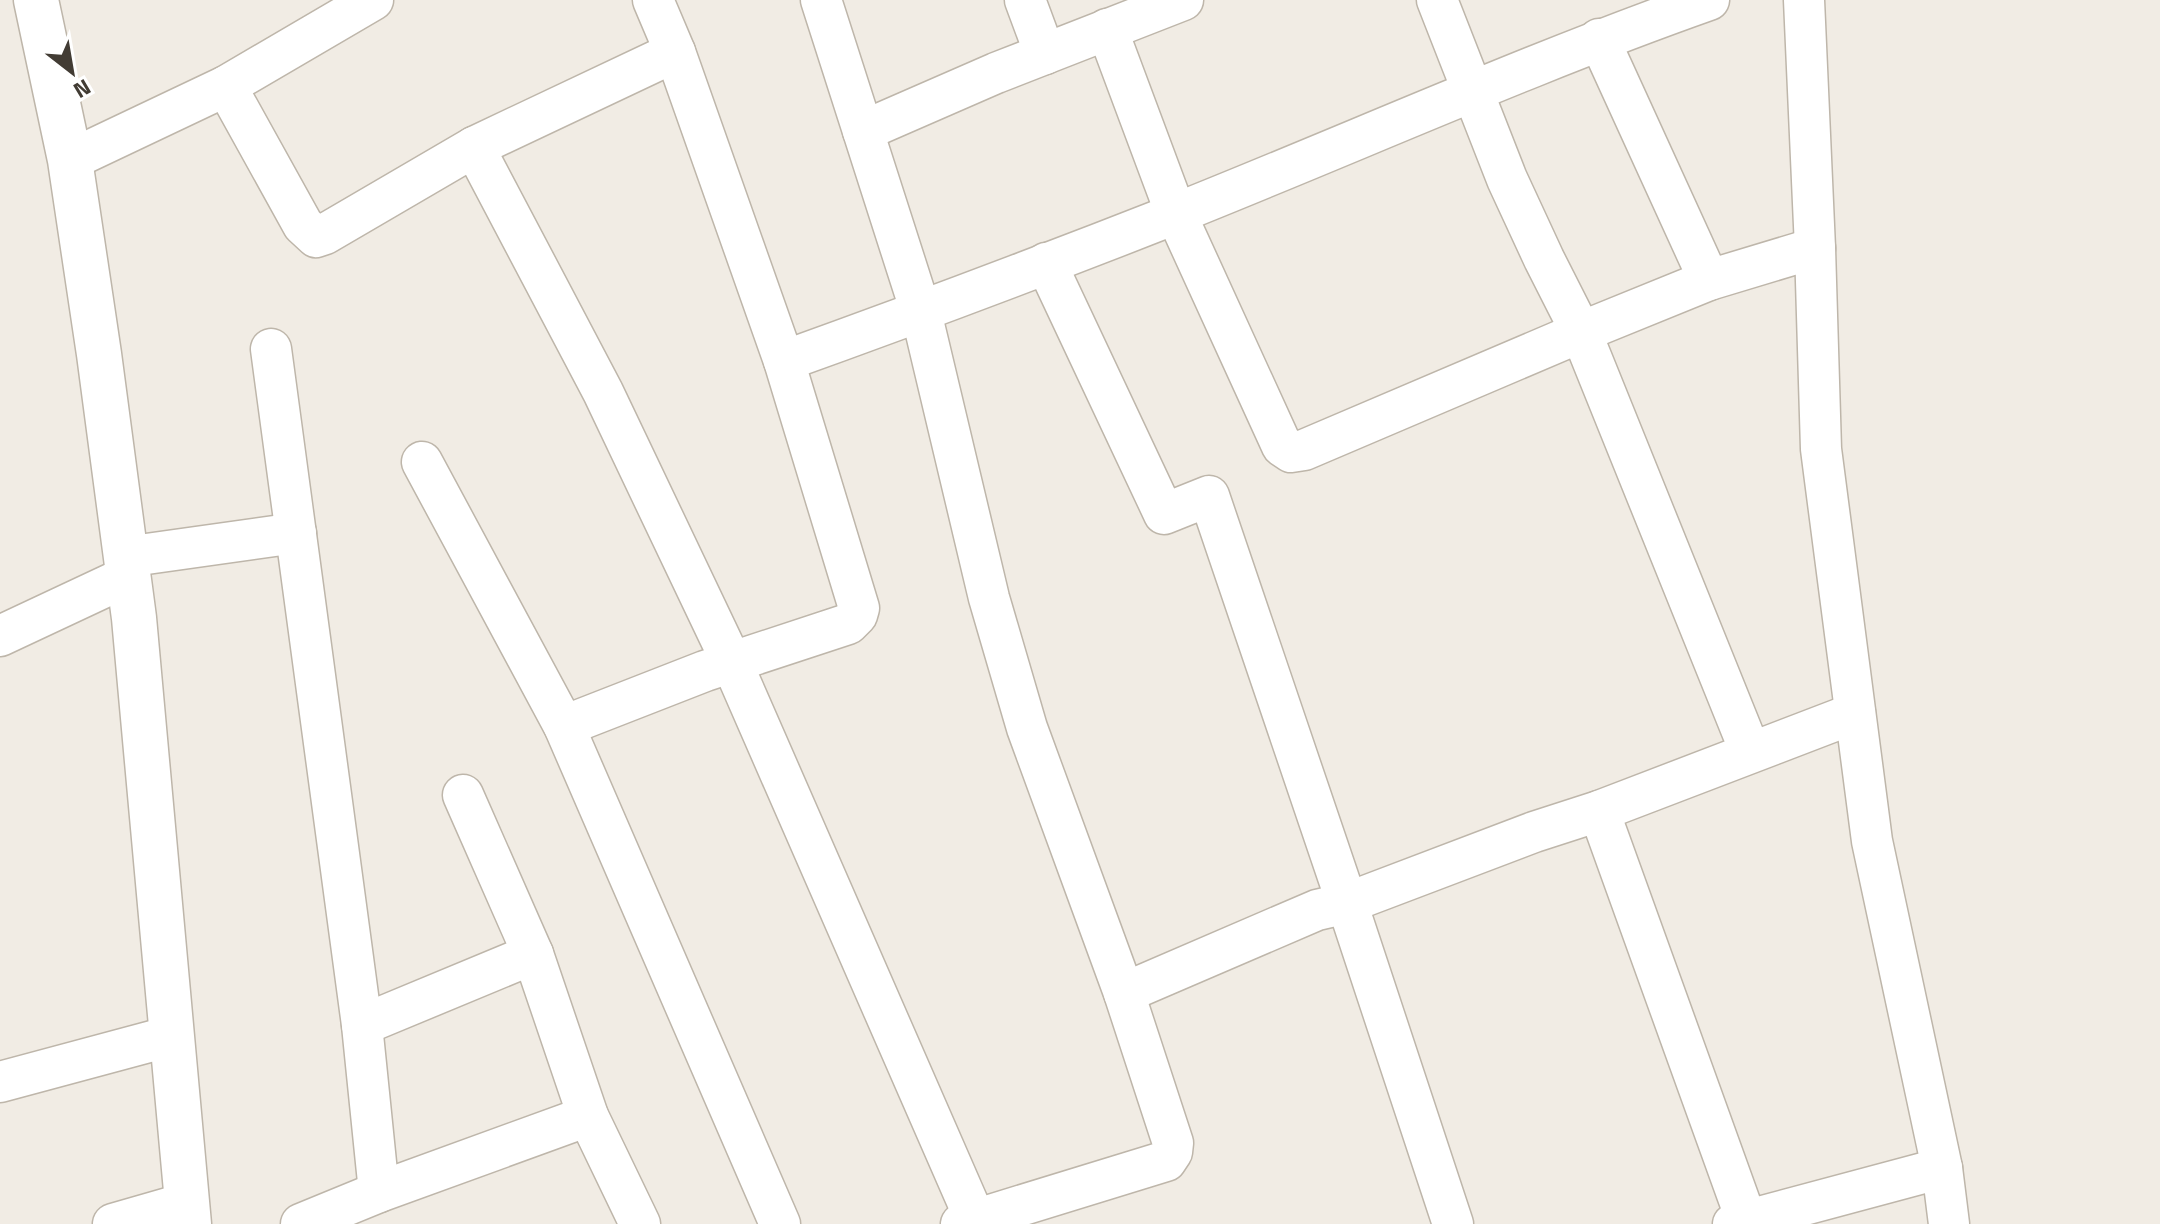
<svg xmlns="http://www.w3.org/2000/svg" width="2160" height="1224" font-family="'Titillium Web',sans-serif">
<rect width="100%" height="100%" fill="#f1ece4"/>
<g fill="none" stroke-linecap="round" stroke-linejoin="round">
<!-- minor casing -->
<g stroke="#beb6aa" stroke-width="43">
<g id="minor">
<path d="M821,0L921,312L989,598L1027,728L1124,993L1173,1143L1172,1152L1166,1161L961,1224"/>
<path d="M1025,0L1045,54"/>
<path d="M1437,0L1507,179L1544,259L1581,332L1750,751"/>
<path d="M1804,0L1815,248L1821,449L1872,841L1942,1168L1949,1224"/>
<path d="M1107,29L1176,214L1282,446L1291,452L1304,450L1581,332L1709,280L1815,248"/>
<path d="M1599,39L1709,280"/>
<path d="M226,86L303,225L316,237L325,234L474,147L675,52"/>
<path d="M863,131L996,73L1183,0"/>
<path d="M474,147L603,392L732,663L975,1219"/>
<path d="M70,160L226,86L373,0"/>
<path d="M1046,263L1164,514L1209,496L1347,903L1453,1224"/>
<path d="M271,349L362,1025L379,1192"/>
<path d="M784,361C915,314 1045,265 1175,214C1353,143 1528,64 1709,0"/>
<path d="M422,462L564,726L780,1224"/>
<path d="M125,557L296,533"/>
<path d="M0,636L128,576"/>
<path d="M564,726L705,671L848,624L857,615L859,608L784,361L675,52L653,0"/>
<path d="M463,795L533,954L588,1116L640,1224"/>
<path d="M1599,811L1746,1219"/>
<path d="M1124,993L1317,910L1347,903L1534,832L1599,811L1855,713"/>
<path d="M362,1025L533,954"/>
<path d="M0,1082L171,1036"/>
<path d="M113,1224L186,1203"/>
<path d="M301,1224L379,1192L588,1116"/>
<path d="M1733,1224L1942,1168"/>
</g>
</g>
<!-- tertiary casing -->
<g stroke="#beb6aa" stroke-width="47">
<path id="tertiary" d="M36,0L70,160L99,354L134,618L189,1224"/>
</g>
<!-- minor -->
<use href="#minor" stroke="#fff" stroke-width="40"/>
<!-- tertiary -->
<use href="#tertiary" stroke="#fff" stroke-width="44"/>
</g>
<!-- north arrow -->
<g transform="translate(72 72) rotate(149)" stroke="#ffffff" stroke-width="6" paint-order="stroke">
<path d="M0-6L14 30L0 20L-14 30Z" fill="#423c34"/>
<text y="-12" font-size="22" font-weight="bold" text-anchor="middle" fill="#423c34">N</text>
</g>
</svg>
